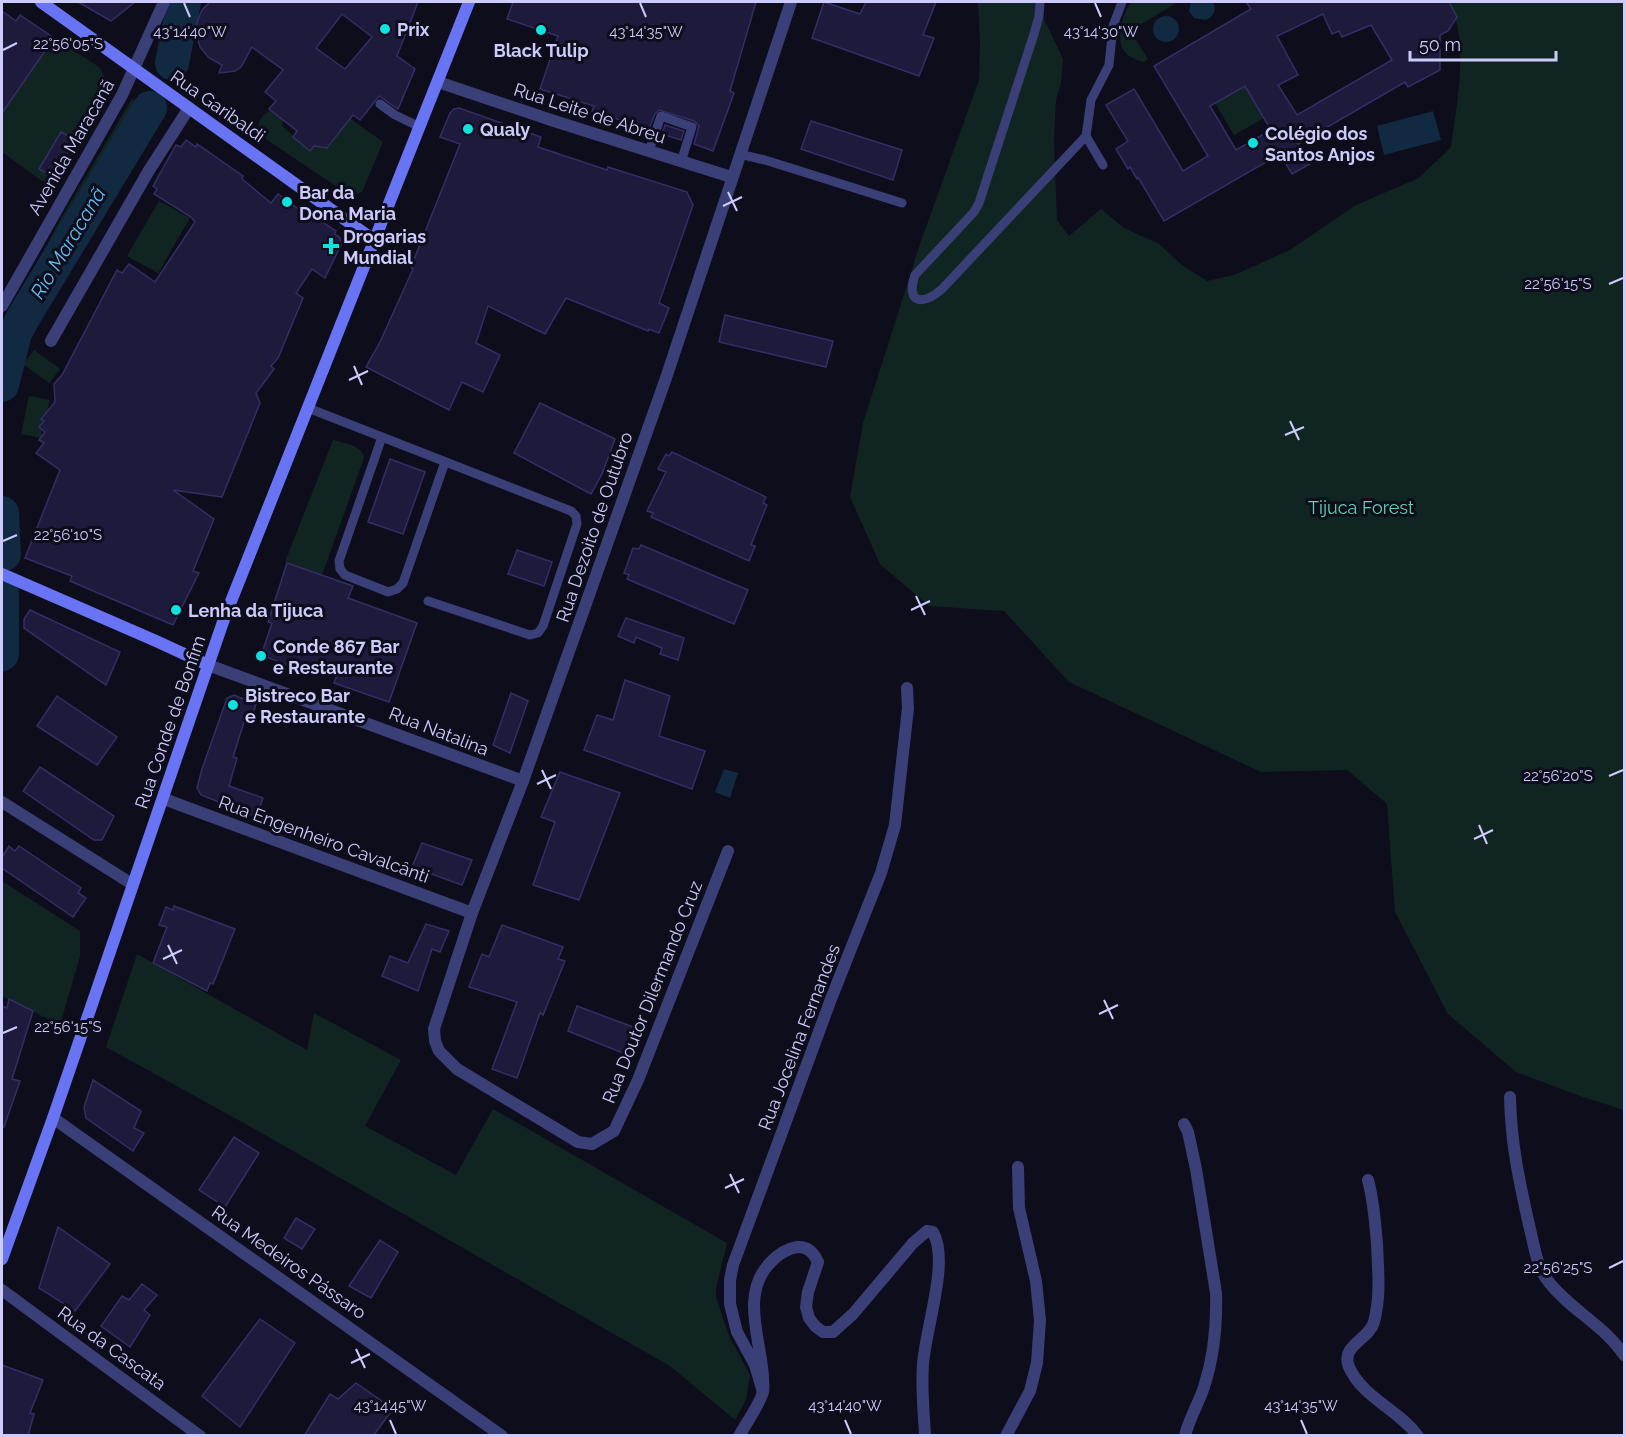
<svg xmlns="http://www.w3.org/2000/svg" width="1626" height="1437" font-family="Raleway,sans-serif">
<rect width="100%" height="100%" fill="#0e0d1c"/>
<!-- green -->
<g fill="#102522">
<path d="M978,2H1036L1063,59L1061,83L1056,100L1054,139L1057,220L1069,236L1101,209L1124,228L1159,244L1183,266L1207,281L1234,275L1290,250L1356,205L1419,178L1451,147C1457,101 1469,45 1450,2H1624V1110L1580,1096L1516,1072L1448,1014L1395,912L1387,804L1347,770L1261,772L1069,682L1004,611L929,606L880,564L850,497L863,423L921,241L979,80L980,42Z"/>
<path d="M1132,2H1178L1130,31L1148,59L1144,62C1137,60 1128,57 1124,51C1116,38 1122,12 1132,2Z"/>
<path d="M54,38L99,67L104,76L105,89L49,186L2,152V113Z"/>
<path d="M1245,86L1264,118L1234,135L1215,103Z"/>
<path d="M132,99L140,102L76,205C58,226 52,252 38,276C23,302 11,317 2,347V330L9,314L63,215Z"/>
<path d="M271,110L283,120L282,126L310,150L314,146L319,147L322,144L328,148L342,129L348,117L383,142L362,192L355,195H349L257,133C259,121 260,116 271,110Z"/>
<path d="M159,201L190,218L158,273L127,256Z"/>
<path d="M34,350L60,369L49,383L23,364Z"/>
<path d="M29,396L50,400L47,411L42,419L44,421L41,438L21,434Z"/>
<path d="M333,440C344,443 362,445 364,458L322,575L285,562Z"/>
<path d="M2,881L80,931V956L60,1025L2,996Z"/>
<path d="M137,954L307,1050L314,1013L401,1060L365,1126L456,1175L493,1109L727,1243L716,1288V1297L729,1336L750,1375L746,1400L735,1420L670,1366L249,1126L106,1047Z"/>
</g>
<!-- water -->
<g fill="#112941">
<path d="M1191,2H1213C1217,10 1214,16 1206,20L1194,18L1189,11Z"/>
<circle cx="1166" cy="29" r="13"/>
<path d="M1433,111L1441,140L1384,155L1377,126Z"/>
<path d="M724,769L738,773L730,798L715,792Z"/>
</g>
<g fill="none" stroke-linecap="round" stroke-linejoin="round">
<!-- river -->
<g stroke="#112941" stroke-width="34">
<path d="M172,63L184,2"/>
<path d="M2,385L15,333L23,318L150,108"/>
<path d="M2,513L4,554"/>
<path d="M2,654V593"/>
</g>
</g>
<!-- building -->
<g fill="#1d1a3b" stroke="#332e66" stroke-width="1.5" fill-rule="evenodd">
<path d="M78,2H135L111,21Z"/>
<path d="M210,2H418L397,56L415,69L398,109L379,96L360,120L353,115L327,148L314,146L310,151L293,137L297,131L269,109L276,101L265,92L283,70L252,47L241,67L235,71L219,73L222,65L209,58L200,47L196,34L197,22L202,10ZM342,14L372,37L345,69L316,48Z"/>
<path d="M513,2H756L730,91L734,93L713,151L694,144L699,126L694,121L659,110L655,114L649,129L592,111L594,106L540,89L558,36L507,19Z"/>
<path d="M824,2L860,14L866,2H936L923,35L934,38L919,76L812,38Z"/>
<path d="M1246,2H1449L1457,17L1448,31L1440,35V70L1408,87L1405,82L1298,144L1310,164L1292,174L1280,154L1164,221L1138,177L1137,179L1130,167L1128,169L1116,149L1128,141L1106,105L1134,89L1183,171L1208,156L1154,66L1251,9ZM1323,14L1332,34L1339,31L1342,37L1371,25L1392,60L1297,115L1278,85L1298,75L1277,36ZM1245,86L1271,130L1236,150L1210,106Z"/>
<path d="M2,11L16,21L20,15L54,38L2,113Z"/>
<path d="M459,108L541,137L538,147L607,170L608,167L687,192L693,205L659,303L669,308L659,333L649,329L648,331L566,298L545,334L488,306L476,343L500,355L483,392L462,382L449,410L366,367L380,342L413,269L411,267L460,144L440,137L450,113L454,109Z"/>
<path d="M811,121L902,150L893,180L801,149Z"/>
<path d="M665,125L684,131L681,140L662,134Z"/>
<path d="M61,132L75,140L54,177L39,169Z"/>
<path d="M186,140L196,147L197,144L243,176L242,179L271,203L278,194L300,210L301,208L336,231L335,234L340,238L341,245L325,278L312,269L296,293L303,298L278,358L271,366L274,369L256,393L260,403L222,497L173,490L214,519L193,571L199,573L173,625L70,581L72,576L25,558L60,470L36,453L44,443L39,440L45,432L39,427L44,421L41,419L55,402L54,384L62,375L117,270L122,273L129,264L155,282L195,222L191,217L154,194L157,189L153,186L176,145L181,147Z"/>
<path d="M725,315L833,341L826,367L719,342Z"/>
<path d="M540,403L615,439L602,474L591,494L514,453Z"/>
<path d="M672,452L766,497L763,503L767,505L751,545L755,546L749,561L651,517L653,513L647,511L666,472L658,469L666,454L669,456Z"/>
<path d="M390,459L425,472L403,534L368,522Z"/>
<path d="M641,545L748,590L734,624L627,579L629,575L624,573L633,548L639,549Z"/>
<path d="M517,550L552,562L544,586L508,574Z"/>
<path d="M287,563L353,586L348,598L417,623L389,702L334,683L338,672L312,674L266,657L263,650L272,623L268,622Z"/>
<path d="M30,610L120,652L106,685L24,628V619Z"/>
<path d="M626,618L684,638L678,660L660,654L662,648L636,637L634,643L618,636Z"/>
<path d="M625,680L670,696L659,736L705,751L692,789L584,750L597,715L613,720Z"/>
<path d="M511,693L528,701L510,753L493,745Z"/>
<path d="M234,695L256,704L250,724L244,722L233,757L237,758L229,786L263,798L257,817L201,795L197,788L202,769L227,698Z"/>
<path d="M57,696L117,737L97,765L37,726Z"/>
<path d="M40,767L114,816L102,840H94L23,791Z"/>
<path d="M560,772L620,793L579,900L533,885L555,822L541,817Z"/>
<path d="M422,843L472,860L462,885L412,867Z"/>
<path d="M9,846L15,851L19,846L81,888L78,893L86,898L73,917L2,868V857Z"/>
<path d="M174,906L235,929L213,984L210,983L207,991L153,963L167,927L159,925L166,907L173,910Z"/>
<path d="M426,924L449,931L440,952L432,949L418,991L382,976L390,956L408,963Z"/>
<path d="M502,925L563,947L558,959L565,961L543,1015L540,1013L517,1078L492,1069L517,1002L469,987L482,954L489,957Z"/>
<path d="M9,999L33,1011L12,1079L20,1081L4,1127L2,1126V1006L7,1008Z"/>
<path d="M577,1006L633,1027L623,1053L568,1031Z"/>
<path d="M93,1080L141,1111L134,1128L144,1133L133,1151L86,1118L84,1107Z"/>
<path d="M234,1137L259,1153L225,1207L199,1190Z"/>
<path d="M296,1218L315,1229L302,1249L284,1238Z"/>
<path d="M58,1227L110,1264L75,1311L39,1288Z"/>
<path d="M380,1240L398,1252L371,1298L349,1286Z"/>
<path d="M142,1284L157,1295L144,1310L150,1315L130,1347L101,1326L122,1296L129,1300Z"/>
<path d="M260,1319L295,1343L240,1427L202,1396Z"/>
<path d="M2,1365L43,1380L30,1413L34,1414L28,1436H2Z"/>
<path d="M356,1383L393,1409L373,1436H304L330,1394L338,1399Z"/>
</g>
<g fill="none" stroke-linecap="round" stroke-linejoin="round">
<!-- lane -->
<g stroke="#3b3f78" stroke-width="9">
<path d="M1040,2L1039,16L1034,34L979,203L974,212L915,275C905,305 924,305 942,289L1086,136L1091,100L1109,65L1113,26L1122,2"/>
<path d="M380,104L395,115L420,127"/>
<path d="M1086,136L1103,165"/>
<path d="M649,151L661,116L692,127L681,162"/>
<path d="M739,154L765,160L902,203"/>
<path d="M308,408L571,511L576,516L577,524L543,626L538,633L530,635L428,601"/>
<path d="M382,437L339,561L340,569L345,575L388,592L397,589L403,583L445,462"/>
</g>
<!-- street -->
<g stroke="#3b3f78" stroke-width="12">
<path d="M438,82L551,120L731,177"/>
<path d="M2,306L122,95L164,2"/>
<path d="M51,341L148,172L189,108"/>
<path d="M208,665L523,781"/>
<path d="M164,799L472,913"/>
<path d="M2,802L132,884"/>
<path d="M728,851L638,1080L614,1131L592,1144L578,1142L457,1069L439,1051L435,1041L434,1029L472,913L523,781L666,378L791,2"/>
<path d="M1510,1097C1511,1144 1519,1180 1529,1225C1534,1244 1536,1266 1548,1281C1570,1310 1603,1324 1624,1355"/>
<path d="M53,1118L502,1436"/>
<path d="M1184,1124L1188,1132L1196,1169L1216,1293C1217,1325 1214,1356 1204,1387C1199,1403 1189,1418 1185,1436"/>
<path d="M1368,1180C1374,1202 1375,1222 1377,1244C1378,1271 1381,1295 1374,1322C1369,1340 1340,1345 1349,1367C1362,1397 1399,1410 1418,1436"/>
<path d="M2,1290L200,1436"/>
<path d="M763,1392L755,1365L737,1332L730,1304V1280L733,1265L831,999L881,873L895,825L908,708L907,688"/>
<path d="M739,1436C745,1425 762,1401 763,1391C764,1387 763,1382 763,1377C761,1340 740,1294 770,1263C777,1255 786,1249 797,1247C808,1246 814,1253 818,1262L808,1292L806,1307L809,1318L815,1326L823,1332H833L853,1314L913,1243L927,1231L933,1232C950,1262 925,1329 923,1365C921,1388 924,1412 925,1436"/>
<path d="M1006,1436L1030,1391L1037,1363L1040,1320L1036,1281L1019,1208L1018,1167"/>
</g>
<!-- secondary -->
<g stroke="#6974f4" stroke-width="12">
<path d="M41,2L375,241"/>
<path d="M2,574L156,641L208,665"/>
<path d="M2,1259L53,1118L224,619L469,2"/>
</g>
</g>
<!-- ticks -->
<path fill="none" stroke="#cccbfb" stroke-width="2" d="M184,3L190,17M640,3L646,17M1095,3L1101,17M3,50L17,43M728,192L737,211M723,206L742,197M1609,284L1623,278M354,366L362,385M349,380L368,371M1290,421L1299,440M1285,435L1304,427M3,541L17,535M916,596L925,615M911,610L930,601M542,770L551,789M1609,776L1623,770M537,784L556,775M1479,825L1487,844M1474,839L1493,830M168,945L177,964M163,959L182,950M1104,1000L1113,1019M1099,1014L1118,1005M3,1033L17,1027M730,1174L739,1193M725,1188L744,1179M1609,1268L1623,1261M356,1349L365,1368M351,1363L370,1354M390,1420L396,1434M845,1420L851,1434M1301,1420L1307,1434"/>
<!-- markers -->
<g fill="#10e2e2" stroke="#0e0d1c" stroke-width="2">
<circle cx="385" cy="29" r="6"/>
<circle cx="541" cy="30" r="6"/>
<circle cx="468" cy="129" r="6"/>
<circle cx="1253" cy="143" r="6"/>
<circle cx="287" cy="202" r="6"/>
<path d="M328 237h6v6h6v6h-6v6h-6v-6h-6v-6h6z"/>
<circle cx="176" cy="610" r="6"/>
<circle cx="261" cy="656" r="6"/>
<circle cx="233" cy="705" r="6"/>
</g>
<g text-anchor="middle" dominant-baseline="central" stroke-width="6" stroke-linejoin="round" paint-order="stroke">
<!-- poi labels -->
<g font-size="18" font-weight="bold" fill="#cccbfb" stroke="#0e0d1c" text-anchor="start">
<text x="397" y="29">Prix</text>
<text x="541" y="50" text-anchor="middle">Black Tulip</text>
<text x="480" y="129">Qualy</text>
<text x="1265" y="133">Colégio dos<tspan x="1265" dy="21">Santos Anjos</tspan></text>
<text x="299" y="192">Bar da<tspan x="299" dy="21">Dona Maria</tspan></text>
<text x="343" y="236">Drogarias<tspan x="343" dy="21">Mundial</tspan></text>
<text x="188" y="610">Lenha da Tijuca</text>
<text x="273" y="646">Conde 867 Bar<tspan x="273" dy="21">e Restaurante</tspan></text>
<text x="245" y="695">Bistreco Bar<tspan x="245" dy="21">e Restaurante</tspan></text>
</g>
<!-- street labels -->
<g font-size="18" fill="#cccbfb" stroke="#0e0d1c">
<text transform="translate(218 106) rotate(35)">Rua Garibaldi</text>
<text transform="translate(590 113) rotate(18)">Rua Leite de Abreu</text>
<text transform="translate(71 147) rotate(-60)">Avenida Maracanã</text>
<text transform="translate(594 527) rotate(-71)">Rua Dezoito de Outubro</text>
<text transform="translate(170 722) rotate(-71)">Rua Conde de Bonfim</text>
<text transform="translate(439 731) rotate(21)">Rua Natalina</text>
<text transform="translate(324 839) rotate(20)">Rua Engenheiro Cavalcânti</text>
<text transform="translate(652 992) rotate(-68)">Rua Doutor Dilermando Cruz</text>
<text transform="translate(799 1037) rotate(-69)">Rua Jocelina Fernandes</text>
<text transform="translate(289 1262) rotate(35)">Rua Medeiros Pássaro</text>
<text transform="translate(112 1348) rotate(36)">Rua da Cascata</text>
</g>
<!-- park labels -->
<g font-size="18" fill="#5ed5ab" stroke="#0e0d1c">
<text x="1361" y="507">Tijuca Forest</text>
</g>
<!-- water labels -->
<g font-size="20" font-style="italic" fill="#61bff4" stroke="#0e0d1c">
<text transform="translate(68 243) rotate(-59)">Rio Maracanã</text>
</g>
</g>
<g font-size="15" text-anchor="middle" fill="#cccbfb" stroke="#0e0d1c" stroke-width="6" stroke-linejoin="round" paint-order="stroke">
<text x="190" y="37">43°14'40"W</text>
<text x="646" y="37">43°14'35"W</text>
<text x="1101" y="37">43°14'30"W</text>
<text x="68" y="49">22°56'05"S</text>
<text x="1558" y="289">22°56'15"S</text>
<text x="68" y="540">22°56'10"S</text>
<text x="1558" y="781">22°56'20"S</text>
<text x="68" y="1032">22°56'15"S</text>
<text x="1558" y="1273">22°56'25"S</text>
<text x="390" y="1411">43°14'45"W</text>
<text x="845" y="1411">43°14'40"W</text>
<text x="1301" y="1411">43°14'35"W</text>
</g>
<!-- border -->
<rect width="1626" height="1437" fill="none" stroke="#cccbfb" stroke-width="6"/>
<!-- scale -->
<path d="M1410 51v9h146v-9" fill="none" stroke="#cccbfb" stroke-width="3"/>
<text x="1419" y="51" font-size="18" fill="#cccbfb" stroke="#0e0d1c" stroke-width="4.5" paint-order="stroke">50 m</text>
</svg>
